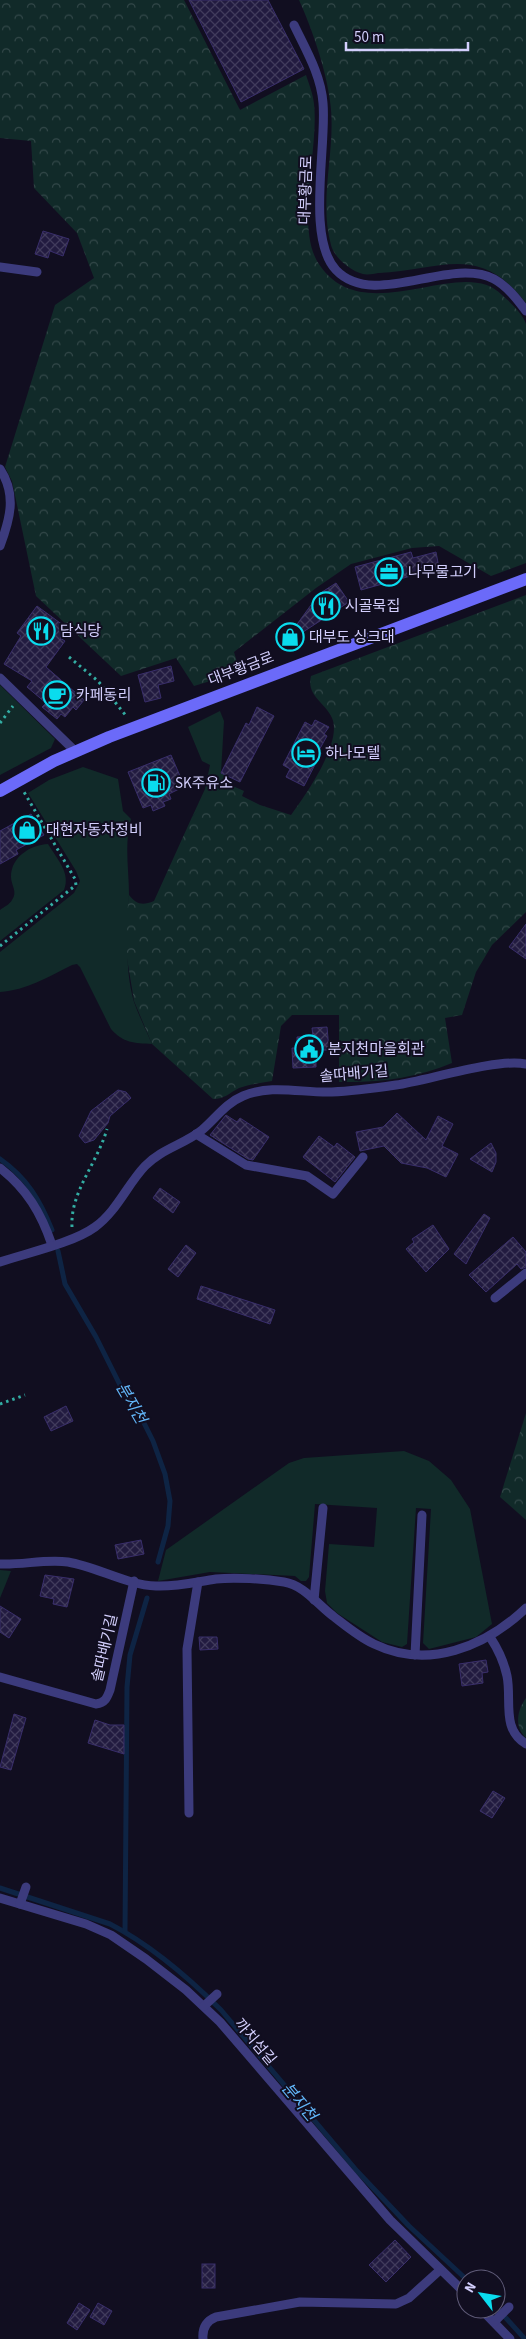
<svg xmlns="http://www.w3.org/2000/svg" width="526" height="2339" font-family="'Source Sans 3','Noto Sans KR',sans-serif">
<defs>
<pattern id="forest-crowns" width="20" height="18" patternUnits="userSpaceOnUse" patternTransform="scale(1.25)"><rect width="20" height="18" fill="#112a29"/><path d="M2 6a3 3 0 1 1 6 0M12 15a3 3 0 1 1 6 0" fill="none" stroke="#334849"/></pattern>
<pattern id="building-cross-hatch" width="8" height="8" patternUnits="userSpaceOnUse" patternTransform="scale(1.25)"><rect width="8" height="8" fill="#221b40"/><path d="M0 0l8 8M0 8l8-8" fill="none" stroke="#413b5c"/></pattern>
</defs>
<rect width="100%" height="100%" fill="#110e20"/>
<!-- green -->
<g fill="#112a29">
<path d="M0,685L55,739L51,748L0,775Z"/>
<path d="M220,711L224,721L221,773L229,777L213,798L192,817L205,789L210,765L202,761L188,727Z"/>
<path d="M83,767L118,779L123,811L131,819C124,845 129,869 129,895C128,931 124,967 134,1002C139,1016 146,1030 152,1044C134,1043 123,1043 111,1029L80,967L77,964L72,965C48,977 27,990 0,992V952L74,893L80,881L76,871L28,793L49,780Z"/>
<path d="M48,844C57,859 71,873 64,890L0,941V910C4,907 10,904 12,900C18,892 11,885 11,877C11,857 30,845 48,844Z"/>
<path d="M404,1451L429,1461L451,1480L470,1509L492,1624L476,1637L429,1649L423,1643L431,1509L416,1508L407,1644L402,1647L382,1642L337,1613L327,1603L325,1591L329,1544L374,1547L377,1508L315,1504L309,1577L306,1581H301L295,1576L210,1572L158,1581L166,1550L289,1463L304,1458Z"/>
<path d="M0,1570L11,1571L0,1598Z"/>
</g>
<!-- forest -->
<g fill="url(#forest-crowns)">
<path d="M0,0H184L240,110L306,75C309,84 313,94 314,104C319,147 296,224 317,261C361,335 462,252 502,295C510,302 523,314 526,324C526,336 526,374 526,389C526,447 526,505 526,563L491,576L439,546L412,548L351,564L316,588L234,652L240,672L194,686L176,658L121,676L36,596L12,481L5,467L55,305L94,278L77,233L34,188L31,141L0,138Z"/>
<path d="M299,0H526V303C479,242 442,270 378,273C374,274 367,275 363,274C350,271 334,257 331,245C318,198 337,148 330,101C326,69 312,29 299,0Z"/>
<path d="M526,595V912L492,945L476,972L462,1015L445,1018L452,1063C417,1078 378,1083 339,1082V1015H292L281,1026L272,1081C261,1083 250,1084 239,1088C229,1093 225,1099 213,1099L152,1044L134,1001L127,958L126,925L129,895C136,904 142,906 154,901L192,817L226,783L244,791L242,796L260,805L291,815C305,796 343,742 332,718C325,702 306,696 311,676Z"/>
<path d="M526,1413V1520L500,1497Z"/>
<path d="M526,1698V1738C514,1727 517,1710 526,1698Z"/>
</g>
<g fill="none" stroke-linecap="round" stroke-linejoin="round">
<!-- stream -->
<g stroke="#0e2444" stroke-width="5">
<path d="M0,1159C27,1178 40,1200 52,1230"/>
<path d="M58,1251L65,1284L96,1337L121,1387L140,1415L153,1441L165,1474L170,1501L168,1526L158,1562"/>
<path d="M0,1888L110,1924C149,1944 190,1979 221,2010L357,2171L409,2226L466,2279"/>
<path d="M125,1932L127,1687L130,1655L147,1598"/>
<path d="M496,2307L525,2339"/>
</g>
</g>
<!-- building -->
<g fill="url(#building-cross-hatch)" stroke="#392e6b">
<path d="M189,0H268L304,69L241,102Z"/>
<path d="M43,231L69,239L63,256L50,251L48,258L35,254Z"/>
<path d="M411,552L413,558L436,552L439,568L361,590L355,567Z"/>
<path d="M336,583L349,602L300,634L287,647L276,637L291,623L295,627L319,594Z"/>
<path d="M37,606L67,628L60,638L65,641L46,667L84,700L76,710L73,707L65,717L61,714L57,719L42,707L46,703L27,687L32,681L4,664L21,636L17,633Z"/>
<path d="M171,666L174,681L158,685L161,698L145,702L138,675Z"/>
<path d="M257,707L274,716L240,782L221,773L246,723L249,725Z"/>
<path d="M315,720L329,727L324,734L327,736L318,752L321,753L304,786L286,777L290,769L283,765L305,722L312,726Z"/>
<path d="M171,755L183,783L181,788L169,794L171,799L163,802L165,806L153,811L151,805L143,808L128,772Z"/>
<path d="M31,814L44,835L16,850L18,854L0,864V831Z"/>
<path d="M526,924V959L509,947Z"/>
<path d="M327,1027L329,1050H316V1067L293,1068L292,1048H297V1037L313,1036L312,1028Z"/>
<path d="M118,1090L126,1092L131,1098L110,1116L108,1123L94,1140L85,1143L79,1136L91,1111Z"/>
<path d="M397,1113L426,1140L438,1116L453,1124L442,1146L458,1154L446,1177L427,1168L401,1163L384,1146L360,1151L356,1132L383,1127Z"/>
<path d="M226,1115L237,1122L240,1118L269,1137L253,1160L248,1159L210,1135Z"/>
<path d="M319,1136L334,1147L337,1143L355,1157L335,1182L303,1157Z"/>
<path d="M491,1143L496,1153V1162L492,1172L470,1159Z"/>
<path d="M160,1188L180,1202L173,1213L153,1198Z"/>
<path d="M484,1214L490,1218L466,1264L454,1254Z"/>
<path d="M433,1225L449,1249L426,1272L406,1249L414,1242L412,1239Z"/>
<path d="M513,1237L526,1252V1267L521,1269L517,1264L486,1292L469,1275Z"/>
<path d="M186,1245L196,1253L178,1277L168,1269Z"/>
<path d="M201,1286L275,1310L270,1324L197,1299Z"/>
<path d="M66,1406L73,1421L51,1431L44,1417Z"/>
<path d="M141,1540L144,1554L118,1559L115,1545Z"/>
<path d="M45,1575L74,1579L67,1607L53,1604L54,1599L40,1596Z"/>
<path d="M0,1606L21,1619L9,1638L0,1632Z"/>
<path d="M199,1637H217L218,1649L200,1650Z"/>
<path d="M486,1660L488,1672L482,1673L483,1683L462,1686L459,1664Z"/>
<path d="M14,1714L26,1718L11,1770L0,1767Z"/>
<path d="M95,1720L110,1725H124V1754L88,1743Z"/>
<path d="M493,1791L505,1798L492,1818L480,1811Z"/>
<path d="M395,2240L411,2257L386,2282L369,2265Z"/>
<rect x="202" y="2264" width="13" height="24"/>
<path d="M79,2303L90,2310L77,2330L67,2323Z"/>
<path d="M98,2303L112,2311L104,2325L90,2317Z"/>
</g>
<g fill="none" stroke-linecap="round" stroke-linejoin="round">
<!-- path -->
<g stroke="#33ada3" stroke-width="3" stroke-dasharray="2.5 4" stroke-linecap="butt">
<path d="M69,657L98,681L127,717"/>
<path d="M0,723L13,706"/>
<path d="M0,946L76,885L75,879L24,792"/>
<path d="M72,1227C70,1192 97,1164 107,1129"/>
<path d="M0,1404L25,1395"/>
</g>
<!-- lane -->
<g stroke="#3c3b7d" stroke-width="9">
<path d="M294,25C306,50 321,75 323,103C327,146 306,238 336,270C374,310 449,256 494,279C507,286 517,299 526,311"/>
<path d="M0,267L37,272"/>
<path d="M0,469C17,495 10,519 0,546"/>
<path d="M0,678L76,752"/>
<path d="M196,1134L246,1165L307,1176L333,1194L363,1157"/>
<path d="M0,1168C27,1189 41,1213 52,1245"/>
<path d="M0,1262C27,1253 73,1243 95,1227C117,1211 127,1185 145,1166C161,1149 185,1144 202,1130C216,1118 226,1103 243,1096C272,1084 301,1093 332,1092C353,1091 375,1088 396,1085C429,1080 497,1058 526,1064"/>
<path d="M495,1298L526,1273"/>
<path d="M0,1564C23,1565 45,1559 68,1562C97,1567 127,1585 156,1586C176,1587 196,1582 216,1579C235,1577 265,1579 284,1582C304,1585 318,1605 333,1616C346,1626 359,1637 374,1644C428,1670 485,1647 526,1608"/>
<path d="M314,1600L323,1508"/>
<path d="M490,1637C498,1649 504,1662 507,1676C512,1700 501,1729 526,1744"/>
<path d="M415,1655L422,1515"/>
<path d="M0,1677L96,1704C105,1703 107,1698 110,1690L134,1581"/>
<path d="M189,1813L187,1649L198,1582"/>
<path d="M0,1898L86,1924L111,1935L146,1959L186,1990L220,2022L390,2220L466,2294"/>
<path d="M20,1904L26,1887"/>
<path d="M204,2006L217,1994"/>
<path d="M481,2309L510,2339"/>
<path d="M494,2322L509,2307"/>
<path d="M203,2339C202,2328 206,2321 216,2317L300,2302L396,2304L409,2298L440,2270"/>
</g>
<!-- secondary -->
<path stroke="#6b6af9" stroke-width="12" d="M0,791L54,761L109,737L526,579"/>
</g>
<!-- icons -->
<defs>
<g id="office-ring" transform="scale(1.4375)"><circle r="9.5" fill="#110e20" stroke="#0adcee" stroke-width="1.5"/><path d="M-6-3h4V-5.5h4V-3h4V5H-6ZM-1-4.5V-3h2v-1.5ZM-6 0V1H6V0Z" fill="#0adcee"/></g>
<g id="restaurant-ring" transform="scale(1.4375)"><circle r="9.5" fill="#110e20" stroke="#0adcee" stroke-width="1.5"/><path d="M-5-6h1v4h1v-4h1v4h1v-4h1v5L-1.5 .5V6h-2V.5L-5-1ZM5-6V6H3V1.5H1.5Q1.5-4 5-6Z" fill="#0adcee"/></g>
<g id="shop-ring" transform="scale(1.4375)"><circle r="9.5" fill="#110e20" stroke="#0adcee" stroke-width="1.5"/><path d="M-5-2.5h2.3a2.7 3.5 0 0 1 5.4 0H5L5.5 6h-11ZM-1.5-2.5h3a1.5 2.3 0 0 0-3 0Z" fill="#0adcee"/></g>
<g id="cafe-ring" transform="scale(1.4375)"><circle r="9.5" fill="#110e20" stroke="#0adcee" stroke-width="1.5"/><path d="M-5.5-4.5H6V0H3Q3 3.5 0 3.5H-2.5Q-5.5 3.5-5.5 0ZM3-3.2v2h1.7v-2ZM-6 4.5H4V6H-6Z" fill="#0adcee"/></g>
<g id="hotel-ring" transform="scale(1.4375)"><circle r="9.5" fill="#110e20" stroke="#0adcee" stroke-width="1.5"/><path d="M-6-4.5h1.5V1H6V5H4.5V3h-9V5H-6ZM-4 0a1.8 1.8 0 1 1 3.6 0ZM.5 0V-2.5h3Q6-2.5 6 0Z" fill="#0adcee"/></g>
<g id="fuel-ring" transform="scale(1.4375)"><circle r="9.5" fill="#110e20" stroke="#0adcee" stroke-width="1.5"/><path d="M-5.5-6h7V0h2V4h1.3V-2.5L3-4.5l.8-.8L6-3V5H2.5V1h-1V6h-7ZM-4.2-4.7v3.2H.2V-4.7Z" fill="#0adcee"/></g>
<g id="civic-ring" transform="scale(1.4375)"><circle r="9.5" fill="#110e20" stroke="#0adcee" stroke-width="1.5"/><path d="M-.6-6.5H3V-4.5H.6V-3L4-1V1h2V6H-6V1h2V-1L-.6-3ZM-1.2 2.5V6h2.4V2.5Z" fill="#0adcee"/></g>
</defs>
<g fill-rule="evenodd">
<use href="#office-ring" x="389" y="572"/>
<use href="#restaurant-ring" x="326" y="606"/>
<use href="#restaurant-ring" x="41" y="631"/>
<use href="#shop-ring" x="290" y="637"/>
<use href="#cafe-ring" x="57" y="695"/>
<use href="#hotel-ring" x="306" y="753"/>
<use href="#fuel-ring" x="156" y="783"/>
<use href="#shop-ring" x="27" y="830"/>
<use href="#civic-ring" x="309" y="1049"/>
</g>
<g text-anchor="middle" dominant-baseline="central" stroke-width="4" stroke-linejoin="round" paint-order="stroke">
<!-- street labels -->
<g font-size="15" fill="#d3cffd" stroke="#110e20">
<text transform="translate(306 190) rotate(-88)">대부황금로</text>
<text transform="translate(241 669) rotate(-21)">대부황금로</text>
<text transform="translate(354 1074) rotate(-5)">솔따배기길</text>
<text transform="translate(105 1648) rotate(-77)">솔따배기길</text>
<text transform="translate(255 2042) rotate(50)">까치섬길</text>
</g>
<!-- poi labels -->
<g font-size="15" fill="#d3cffd" stroke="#110e20" text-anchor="start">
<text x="408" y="572">나무물고기</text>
<text x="345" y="606">시골묵집</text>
<text x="60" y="631">담식당</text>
<text x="309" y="637">대부도 싱크대</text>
<text x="76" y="695">카페동리</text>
<text x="325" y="753">하나모텔</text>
<text x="175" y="783">SK주유소</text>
<text x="46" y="830">대현자동차정비</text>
<text x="328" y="1049">분지천마을회관</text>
</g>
<!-- water labels -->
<g font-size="16" font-style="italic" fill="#62b6f9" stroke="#110e20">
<text transform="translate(131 1403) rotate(60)">분지천</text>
<text transform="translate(299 2102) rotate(50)">분지천</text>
</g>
</g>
<!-- north arrow -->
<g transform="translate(481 2294) rotate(301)"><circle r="24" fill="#110e20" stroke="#5f5b78"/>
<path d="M0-4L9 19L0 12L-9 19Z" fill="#0adcee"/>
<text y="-8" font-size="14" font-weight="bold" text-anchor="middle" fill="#d3cffd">N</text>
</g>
<!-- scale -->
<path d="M346 42v8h122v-8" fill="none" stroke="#d3cffd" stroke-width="2.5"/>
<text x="354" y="42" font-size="15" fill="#d3cffd" stroke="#110e20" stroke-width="4" paint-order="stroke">50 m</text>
</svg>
